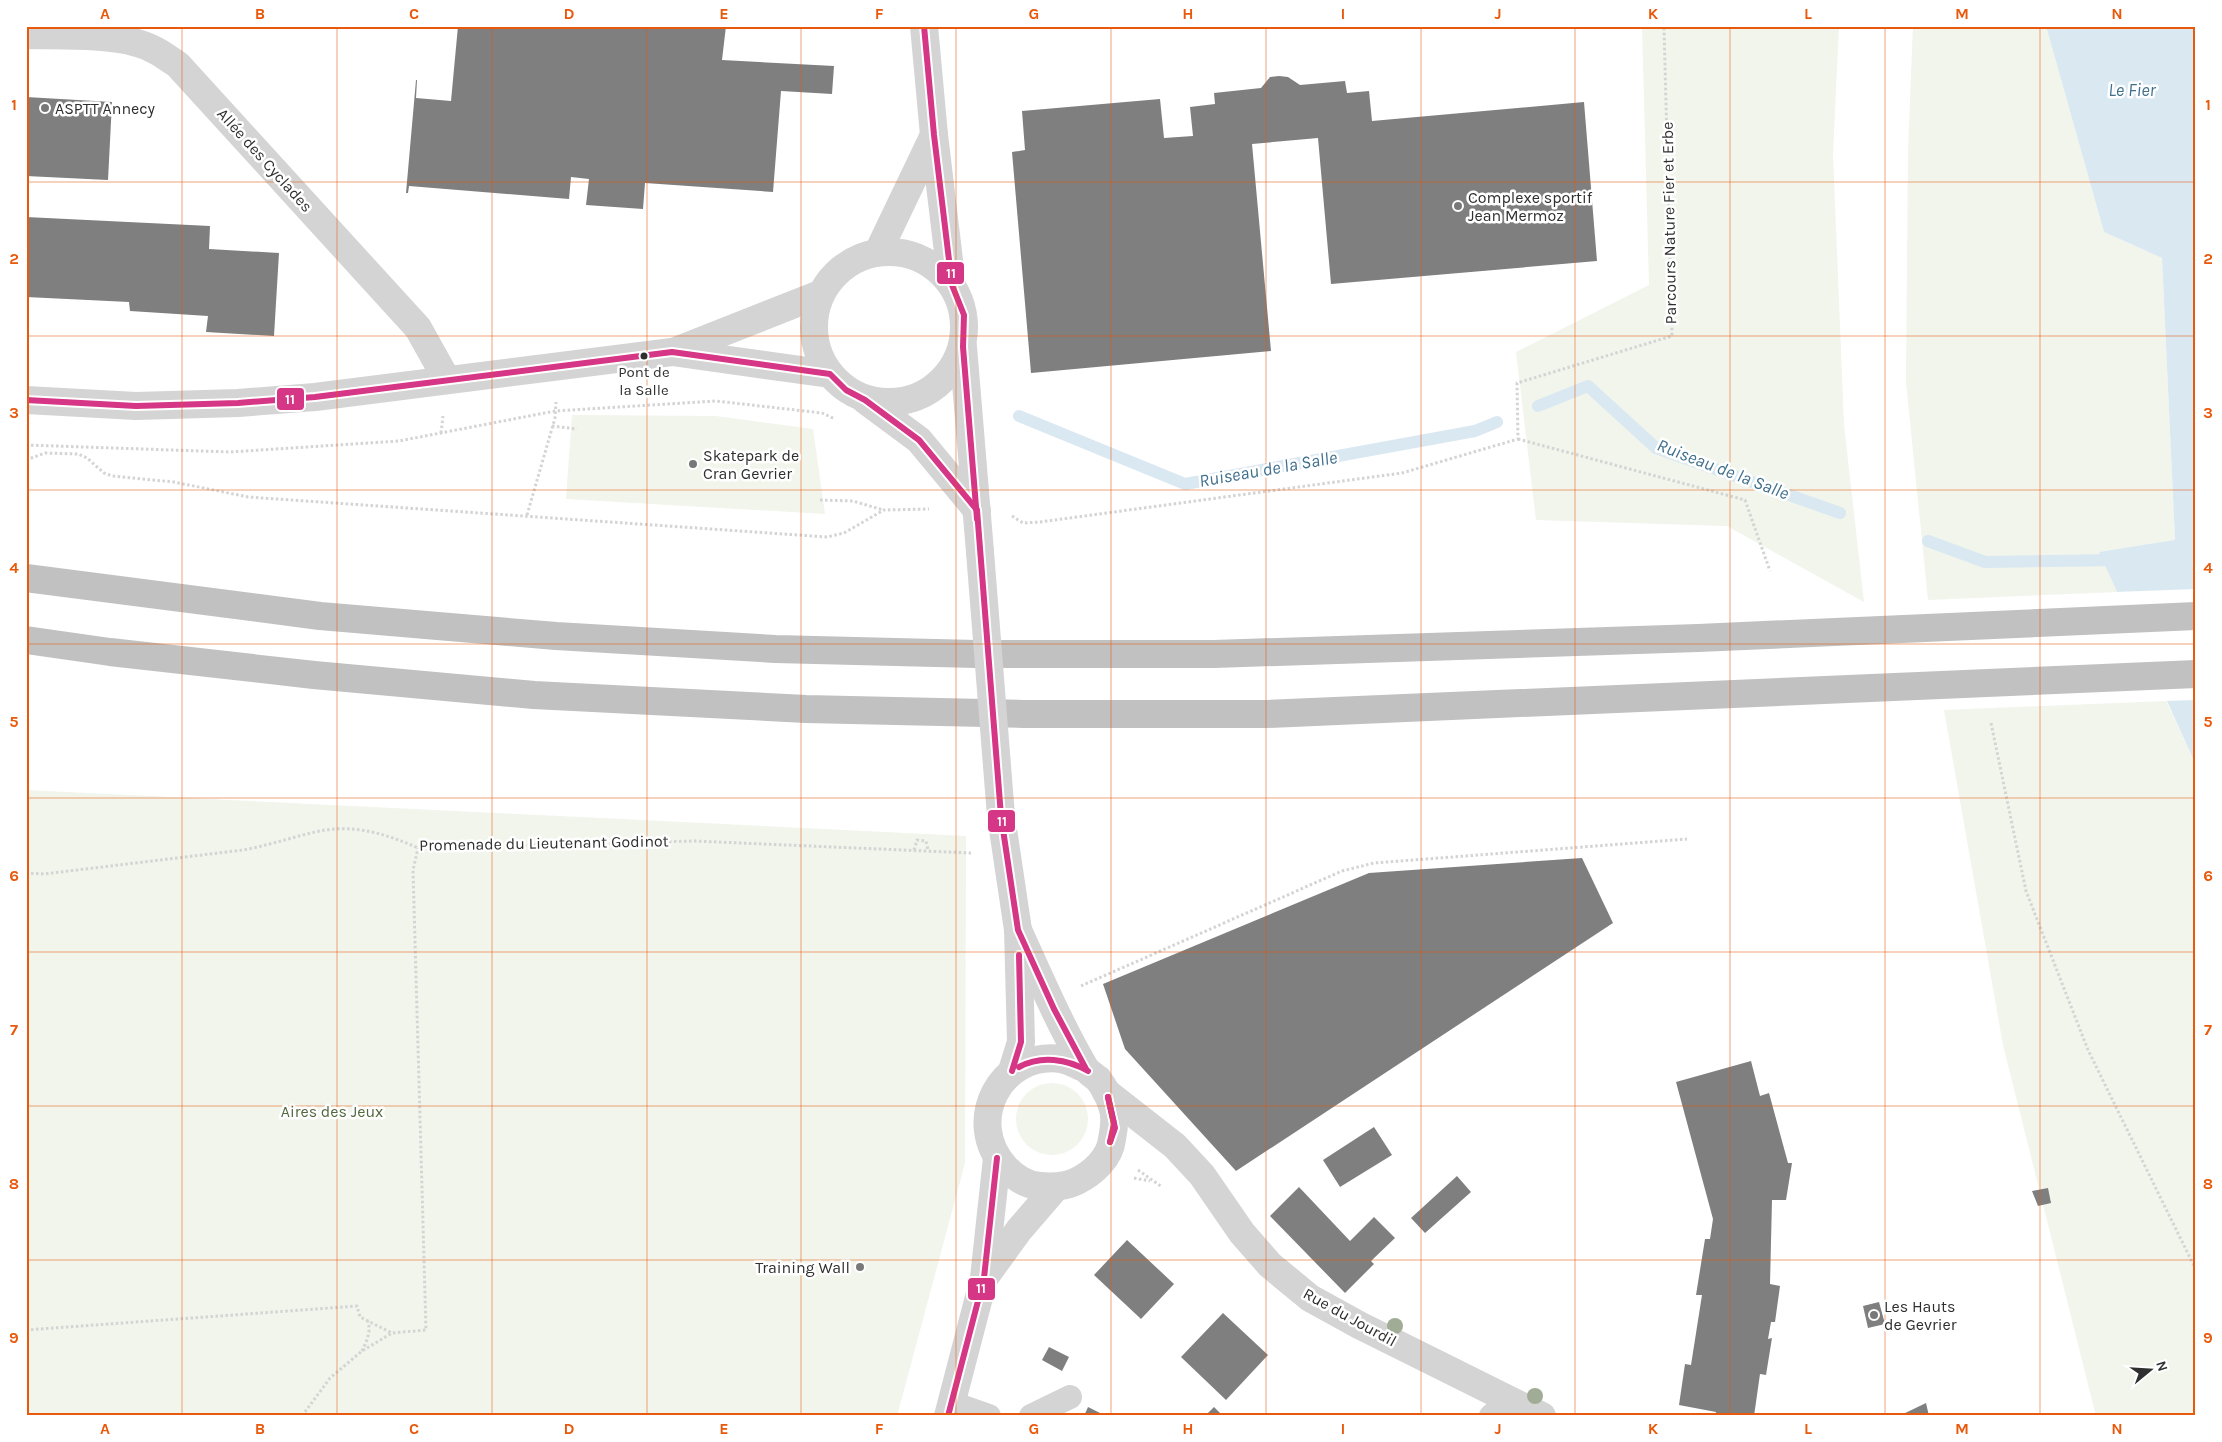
<svg xmlns="http://www.w3.org/2000/svg" width="2222" height="1442" font-family="Karla,sans-serif">
<rect width="100%" height="100%" fill="#fff"/>
<!-- green -->
<g fill="#f1f5ec">
<path d="M1642,26H1839L1833,154L1844,425L1864,602L1727,526L1536,520L1516,352L1649,285Z"/>
<path d="M1913,26H2046L2104,232L2162,258L2175,541L2099,552L2118,592L1928,600L1906,382L1908,151Z"/>
<path d="M572,415L716,416L813,429L825,514L566,499Z"/>
<path d="M2166,701L2196,765V1416H2096L2003,1045L1944,710Z"/>
<path d="M26,790L966,836L965,1163L897,1416H26Z"/>
<circle cx="1052" cy="1119" r="36"/>
</g>
<!-- water -->
<path fill="#dae8f1" d="M2046,26H2196V765L2099,552L2175,540L2162,258L2104,232Z"/>
<!-- pier -->
<path fill="#fff" d="M2196,589V700L2164,701L2115,592Z"/>
<g fill="none" stroke-linecap="round" stroke-linejoin="round">
<!-- stream -->
<g stroke="#dae8f1" stroke-width="12">
<path d="M1538,406L1588,386L1656,448L1840,513"/>
<path d="M1019,416L1185,484L1475,431L1497,422"/>
<path d="M1928,541L1985,562L2120,560"/>
</g>
</g>
<!-- building -->
<g fill="#7f7f7f">
<path d="M458,26H726L722,60L834,66L832,94L781,91L773,192L645,183L643,209L586,205L589,179L571,177L569,199L409,186L408,193H406L416,80H417L416,98L451,101Z"/>
<path d="M1279,76L1288,77L1300,85L1345,81L1347,93L1369,91L1372,121L1584,102L1597,261L1331,284L1318,138L1252,144L1271,351L1031,373L1012,152L1025,150L1022,111L1160,99L1164,138L1193,136L1190,107L1215,104L1214,93L1261,88L1270,77Z"/>
<path d="M26,97L112,102L108,180L26,176Z"/>
<path d="M26,217L210,226L209,249L279,253L274,336L206,332L208,316L130,311L129,302L26,297Z"/>
<path d="M1582,858L1613,923L1236,1171L1125,1049L1103,984L1369,873Z"/>
<path d="M1751,1061L1760,1096L1769,1093L1788,1163H1792L1786,1200H1772L1770,1284L1780,1286L1775,1322H1771L1768,1339L1772,1338L1766,1375L1760,1374L1754,1416H1715L1716,1412L1679,1405L1685,1364L1691,1365L1702,1295H1696L1705,1239H1710L1713,1219L1676,1082Z"/>
<path d="M1374,1127L1392,1155L1340,1187L1323,1160Z"/>
<path d="M1457,1176L1471,1192L1425,1233L1411,1218Z"/>
<path d="M1299,1187L1350,1241L1374,1217L1395,1238L1371,1261L1374,1264L1345,1293L1270,1216Z"/>
<path d="M2048,1188L2051,1203L2038,1206L2032,1191Z"/>
<path d="M1127,1240L1174,1284L1141,1319L1094,1275Z"/>
<path d="M1879,1302L1885,1324L1868,1328L1863,1306Z"/>
<path d="M1223,1313L1268,1355L1226,1400L1181,1357Z"/>
<path d="M1049,1347L1069,1357L1062,1371L1042,1360Z"/>
<path d="M1926,1403L1929,1416H1899Z"/>
<path d="M1088,1407L1106,1416H1084Z"/>
<path d="M1214,1407L1223,1416H1205Z"/>
</g>
<g fill="none" stroke-linecap="round" stroke-linejoin="round">
<!-- path -->
<g stroke="#d4d4d4" stroke-width="3" stroke-dasharray="2.5 2.5" stroke-linecap="butt">
<path d="M552,426L577,429"/>
<path d="M441,433L443,416"/>
<path d="M1518,439L1745,500L1770,571"/>
<path d="M26,445L230,452L399,441L555,411L716,401L822,413L835,419"/>
<path d="M26,460L45,453L78,454L87,458L104,473L112,476L174,482L248,497L827,537L844,533L884,510L929,509"/>
<path d="M820,500L853,501L883,510"/>
<path d="M527,515L555,418L556,402"/>
<path d="M1012,516L1023,523L1040,522L1402,473L1518,439L1517,383L1672,336L1664,26"/>
<path d="M1991,723L2026,891L2088,1050L2196,1270"/>
<path d="M914,850L917,840L926,841L928,850"/>
<path d="M26,873L44,874L243,850C271,845 298,835 325,830C358,825 389,835 418,848L694,841L971,853"/>
<path d="M1081,986L1342,871L1374,863L1687,839"/>
<path d="M1138,1170L1162,1187"/>
<path d="M1134,1178L1150,1181"/>
<path d="M26,1330L357,1306L360,1317L392,1333"/>
<path d="M362,1351C367,1340 371,1333 368,1321"/>
<path d="M302,1416L330,1378L362,1351L392,1333L426,1330L413,870L418,848"/>
</g>
<!-- service -->
<g stroke="#d4d4d4" stroke-width="24">
<path d="M952,1403L989,1416"/>
<path d="M1031,1416L1070,1397"/>
<path d="M1491,1416L1510,1400"/>
</g>
<!-- minor -->
<g stroke="#d4d4d4" stroke-width="28">
<path d="M26,35C60,36 106,34 137,43C153,47 165,56 178,65L418,328L447,380"/>
<path d="M1106,1092L1175,1146L1202,1175L1242,1233L1270,1265L1310,1298L1359,1325L1542,1416"/>
</g>
<!-- tertiary -->
<g stroke="#d4d4d4" stroke-width="28">
<path d="M924,26L934,135L952,285"/>
<circle cx="889" cy="327" r="75"/>
<path d="M878,252L934,135"/>
<path d="M963,347L980,552"/>
<path d="M673,352L820,294"/>
<path d="M26,400L136,406L238,403L315,397L672,352L830,374"/>
<path d="M865,400L919,440L977,510"/>
<path d="M1001,816L1018,930L1021,1042L1012,1071"/>
<path d="M1018,930C1039,976 1059,1023 1084,1066C1087,1072 1093,1075 1098,1079C1104,1087 1109,1096 1112,1106C1116,1116 1114,1129 1112,1139C1110,1158 1093,1173 1077,1181C1065,1187 1053,1187 1040,1186C1026,1185 1014,1177 1005,1167C964,1122 1000,1051 1061,1059C1069,1060 1078,1066 1086,1069"/>
<path d="M985,1277L1019,1230L1056,1187"/>
<path d="M948,1416L984,1278L997,1158"/>
</g>
<!-- motorway -->
<g stroke="#c1c1c1" stroke-width="28">
<path d="M26,578L320,616L556,636L775,649L976,654H1214L1698,638L2196,616"/>
<path d="M26,640L110,652L314,675L534,695L806,709L1024,714H1267L2196,674"/>
</g>
<!-- tertiary-bridge -->
<path stroke="#d4d4d4" stroke-width="28" d="M980,552L1001,816"/>
<!-- bus-1 casing -->
<g stroke="#fff" stroke-width="10">
<g id="bus-1">
<path d="M924,26L934,135L952,285L964,315L963,347L977,519"/>
<path d="M26,400L136,406L238,403L315,397L672,352L830,374L846,390L865,400L919,440L977,510L1001,816L1018,930L1054,1009L1086,1069"/>
<path d="M1019,1067C1041,1055 1067,1059 1088,1071"/>
<path d="M1012,1071L1021,1042L1019,955"/>
<path d="M1108,1097L1115,1128L1110,1142"/>
<path d="M1108,1097L1114,1124L1110,1142"/>
<path d="M948,1416L984,1278L997,1158"/>
</g>
</g>
<!-- bus-1 -->
<use href="#bus-1" stroke="#d53685" stroke-width="6"/>
</g>
<!-- trees -->
<g fill="#a0ac95">
<circle cx="1395" cy="1326" r="8"/>
<circle cx="1535" cy="1396" r="8"/>
</g>
<!-- grid -->
<path fill="none" stroke="#e8590c" stroke-width="1" stroke-opacity="0.55" d="M182,26V1416M337,26V1416M492,26V1416M647,26V1416M801,26V1416M956,26V1416M1111,26V1416M1266,26V1416M1421,26V1416M1575,26V1416M1730,26V1416M1885,26V1416M2040,26V1416M26,182H2196M26,336H2196M26,490H2196M26,644H2196M26,798H2196M26,952H2196M26,1106H2196M26,1260H2196"/>
<!-- markers -->
<g fill="#787878" stroke="#fff" stroke-width="2">
<circle cx="45" cy="108" r="5"/>
<circle cx="1458" cy="206" r="5"/>
<circle cx="693" cy="464" r="5"/>
<circle cx="860" cy="1267" r="5"/>
<circle cx="1874" cy="1315" r="5"/>
</g>
<circle fill="#2f2f2f" stroke="#fff" stroke-width="2" cx="644" cy="356" r="4.5"/>
<g text-anchor="middle" dominant-baseline="central" stroke-width="5" stroke-linejoin="round" paint-order="stroke">
<!-- bus labels -->
<g font-size="15" fill="#2f2f2f" stroke="#fff">
<text x="644" y="372">Pont de<tspan x="644" dy="18">la Salle</tspan></text>
</g>
<!-- poi labels -->
<g font-size="16" fill="#2f2f2f" stroke="#fff" text-anchor="start">
<text x="55" y="108">ASPTT Annecy</text>
<text x="1468" y="197">Complexe sportif<tspan x="1468" dy="18">Jean Mermoz</tspan></text>
<text x="703" y="455">Skatepark de<tspan x="703" dy="18">Cran Gevrier</tspan></text>
<text x="850" y="1267" text-anchor="end">Training Wall</text>
<text x="1884" y="1306">Les Hauts<tspan x="1884" dy="18">de Gevrier</tspan></text>
</g>
<!-- street labels -->
<g font-size="16" fill="#2f2f2f" stroke="#fff">
<text transform="translate(265 160) rotate(48)">Allée des Cyclades</text>
<text transform="translate(1669 223) rotate(-91)">Parcours Nature Fier et Erbe</text>
<text transform="translate(544 843) rotate(-1)">Promenade du Lieutenant Godinot</text>
<text transform="translate(1350 1317) rotate(29)">Rue du Jourdil</text>
</g>
<!-- park labels -->
<g font-size="16" fill="#52693e" stroke="#fff">
<text x="332" y="1111">Aires des Jeux</text>
</g>
<!-- water labels -->
<g font-size="18" font-style="italic" fill="#40708e" stroke="#fff">
<text x="2132" y="90">Le Fier</text>
<text transform="translate(1268 469) rotate(-10)">Ruiseau de la Salle</text>
<text transform="translate(1723 469) rotate(21)">Ruiseau de la Salle</text>
</g>
</g>
<g stroke="#fff" stroke-width="2">
<rect x="936" y="261" width="29" height="24" rx="5" fill="#d53685"/>
<rect x="276" y="387" width="29" height="24" rx="5" fill="#d53685"/>
<rect x="987" y="809" width="29" height="24" rx="5" fill="#d53685"/>
<rect x="967" y="1277" width="29" height="24" rx="5" fill="#d53685"/>
</g>
<g font-size="14" text-anchor="middle" font-weight="bold" fill="#fff">
<text x="951" y="278">11</text>
<text x="290" y="404">11</text>
<text x="1002" y="826">11</text>
<text x="981" y="1293">11</text>
</g>
<!-- border -->
<rect width="2222" height="1442" fill="none" stroke="#ffffff" stroke-width="55"/>
<!-- north arrow -->
<g transform="translate(2150 1370) rotate(72)" stroke="#ffffff" stroke-width="4" paint-order="stroke">
<path d="M0-4L9 19L0 12L-9 19Z" fill="#2f2f2f"/>
<text y="-8" font-size="14" font-weight="bold" text-anchor="middle" fill="#2f2f2f">N</text>
</g>
<rect x="28" y="28" width="2166" height="1386" fill="none" stroke="#e8590c" stroke-width="2"/>
<g font-size="16" text-anchor="middle" font-weight="bold" fill="#e8590c">
<text x="105" y="19">A</text>
<text x="260" y="19">B</text>
<text x="414" y="19">C</text>
<text x="569" y="19">D</text>
<text x="724" y="19">E</text>
<text x="879" y="19">F</text>
<text x="1034" y="19">G</text>
<text x="1188" y="19">H</text>
<text x="1343" y="19">I</text>
<text x="1498" y="19">J</text>
<text x="1653" y="19">K</text>
<text x="1808" y="19">L</text>
<text x="1962" y="19">M</text>
<text x="2117" y="19">N</text>
<text x="14" y="110">1</text>
<text x="2208" y="110">1</text>
<text x="14" y="264">2</text>
<text x="2208" y="264">2</text>
<text x="14" y="418">3</text>
<text x="2208" y="418">3</text>
<text x="14" y="573">4</text>
<text x="2208" y="573">4</text>
<text x="14" y="727">5</text>
<text x="2208" y="727">5</text>
<text x="14" y="881">6</text>
<text x="2208" y="881">6</text>
<text x="14" y="1035">7</text>
<text x="2208" y="1035">7</text>
<text x="14" y="1189">8</text>
<text x="2208" y="1189">8</text>
<text x="14" y="1343">9</text>
<text x="2208" y="1343">9</text>
<text x="105" y="1434">A</text>
<text x="260" y="1434">B</text>
<text x="414" y="1434">C</text>
<text x="569" y="1434">D</text>
<text x="724" y="1434">E</text>
<text x="879" y="1434">F</text>
<text x="1034" y="1434">G</text>
<text x="1188" y="1434">H</text>
<text x="1343" y="1434">I</text>
<text x="1498" y="1434">J</text>
<text x="1653" y="1434">K</text>
<text x="1808" y="1434">L</text>
<text x="1962" y="1434">M</text>
<text x="2117" y="1434">N</text>
</g>
</svg>
